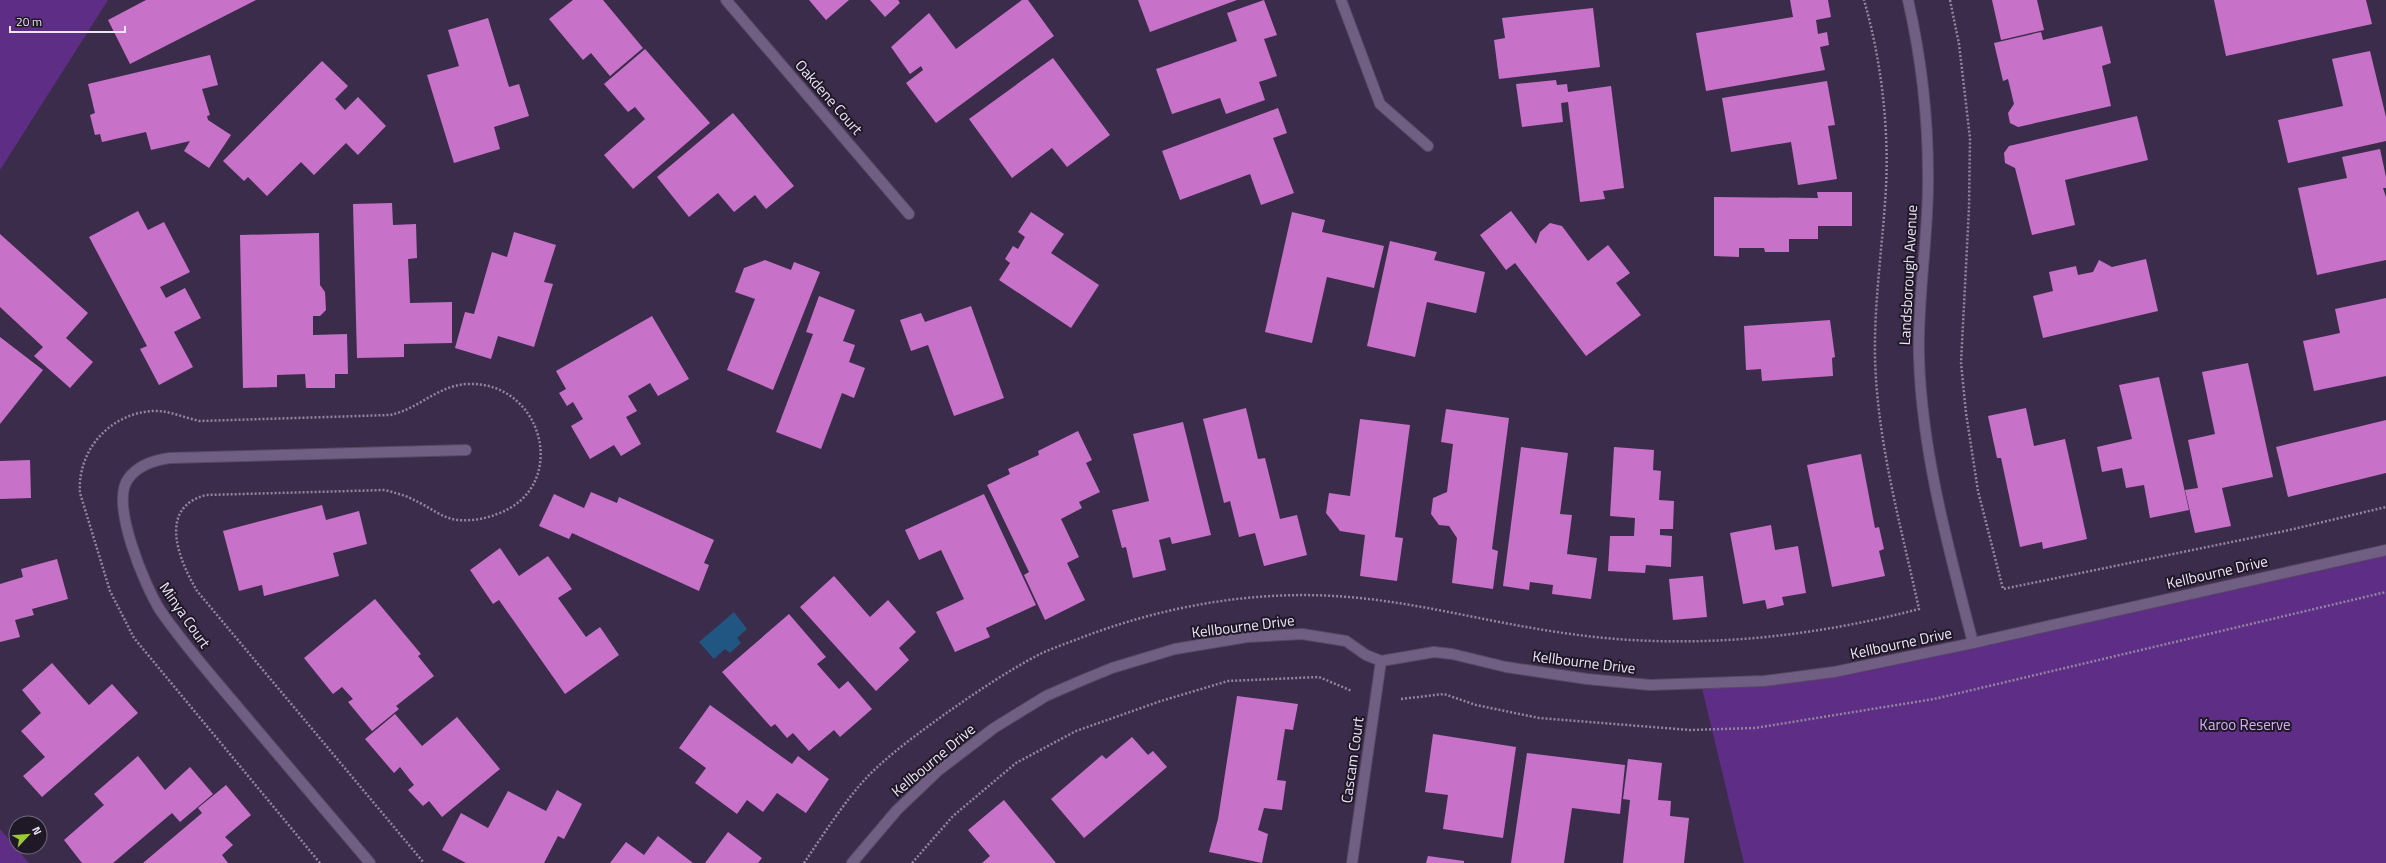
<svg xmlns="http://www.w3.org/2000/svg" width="2386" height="863" font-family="'Titillium Web',sans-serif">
<rect width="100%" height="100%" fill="#3c2c4b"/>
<!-- green -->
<g fill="#5e2d85">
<path d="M0,0H108L0,170Z"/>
<path d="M2386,550V863H1744L1701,684L1763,685Z"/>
<path d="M0,829L29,863H0Z"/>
</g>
<!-- water -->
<path fill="#215682" d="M734,612L747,629L737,638L741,643L730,653L725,649L714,659L699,642Z"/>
<!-- building -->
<g fill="#c772c8">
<path d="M146,0H256L130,64L108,20Z"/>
<path d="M573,0H603L643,48L610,76L591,53L583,60L549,19Z"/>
<path d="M809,0H849L826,20Z"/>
<path d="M870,0H898L900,3L885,17Z"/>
<path d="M1022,0H1028L1054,36L936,123L906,83L923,70L921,66L910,74L891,47L929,13L956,49Z"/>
<path d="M1138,0H1237L1150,32Z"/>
<path d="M1264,0L1277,35L1264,39L1277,76L1259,82L1265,100L1226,114L1220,98L1172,114L1156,69L1237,41L1227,13Z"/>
<path d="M1790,0H1828L1831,17L1816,20L1818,34L1827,32L1829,45L1820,47L1825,70L1706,91L1696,33L1793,17Z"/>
<path d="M1992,0H2037L2044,30L2001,40Z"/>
<path d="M2214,0H2366L2372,24L2226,56Z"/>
<path d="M1593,8L1600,67L1499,79L1494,40L1505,38L1502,18Z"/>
<path d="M488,18L509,87L519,84L529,116L494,127L500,149L454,163L427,75L459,66L448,30Z"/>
<path d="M2102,26L2111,63L2102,66L2111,106L2018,127L2010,123L2008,113L2014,104L2008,79L2003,81L1994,43L2041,32L2043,40Z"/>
<path d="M645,49L710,123L633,189L604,155L645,119L635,107L628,112L604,84Z"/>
<path d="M2370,51L2386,117V141L2288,163L2278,120L2343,106L2332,59Z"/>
<path d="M210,55L218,85L202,89L210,115L207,116L208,120L231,135L209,168L184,151L190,141L151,150L146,132L102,142L100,134L95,135L90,115L95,113L88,84Z"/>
<path d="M1053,58L1110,135L1067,167L1052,148L1012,178L969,119Z"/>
<path d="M322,61L348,86L335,99L345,110L358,97L386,126L358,155L346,143L314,175L301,162L267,196L248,177L244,181L223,161Z"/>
<path d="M1556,80L1557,85L1567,84L1568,92L1611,86L1624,188L1603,191L1605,199L1580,202L1568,102L1561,103L1563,122L1522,127L1516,84Z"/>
<path d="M1827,81L1835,125L1828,126L1837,179L1798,185L1791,142L1731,152L1722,98Z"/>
<path d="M1278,108L1287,133L1273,138L1294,193L1261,205L1250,174L1180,200L1162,151Z"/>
<path d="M733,113L794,186L766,209L755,195L734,212L718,193L689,217L657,177Z"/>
<path d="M2137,116L2148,160L2065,180L2075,225L2032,235L2015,168L2005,163L2004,153L2009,146Z"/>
<path d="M2380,149L2386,177V188H2383L2386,197V260L2317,275L2298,188L2347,178L2342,157Z"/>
<path d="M1817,192H1852V226H1818V239H1789V252H1765L1764,248H1739V257L1714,256V197L1818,198Z"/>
<path d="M392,203L393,225L416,224L417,258L408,259L410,303L452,302V343L404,344V357L357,358L353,204Z"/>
<path d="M138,211L148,230L164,222L190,272L160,287L166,298L185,288L201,318L174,332L193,367L159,385L140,349L147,346L89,237Z"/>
<path d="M1511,211L1536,244L1540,232L1550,223L1562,226L1588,261L1608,245L1630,273L1616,283L1641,315L1586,356L1515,263L1506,270L1480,235Z"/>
<path d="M1031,212L1064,234L1051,253L1099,285L1071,328L999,280L1010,263L1005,259L1013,246L1018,249L1025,237L1018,232Z"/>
<path d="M1292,212L1325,220L1322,232L1384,246L1374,288L1327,277L1312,343L1265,332Z"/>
<path d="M514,232L556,245L544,282L553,284L534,347L498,336L491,359L455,348L465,312L474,314L492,252L507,257Z"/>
<path d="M319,233L320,285L325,292L326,310L320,316H313V335L347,334L348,374H335V388H306L305,374L277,375V387L243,388L240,235Z"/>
<path d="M0,234L88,313L66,338L93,362L70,388L34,356L43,347L0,307Z"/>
<path d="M1390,241L1437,252L1434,260L1485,272L1476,313L1427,302L1415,357L1367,346Z"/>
<path d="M2146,259L2158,311L2043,338L2033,296L2053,291L2049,272L2076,266L2078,275L2093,272L2099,260L2112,267Z"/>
<path d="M765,260L791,270L794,262L820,272L773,390L727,370L755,299L735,292L744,268Z"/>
<path d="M819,296L855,310L843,341L855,345L849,362L865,368L854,398L842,393L821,449L776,432L813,334L806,332Z"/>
<path d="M2386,298V376L2314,391L2303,341L2340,333L2335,309Z"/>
<path d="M971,306L1004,398L954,416L928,345L911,351L900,320L921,313L925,322Z"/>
<path d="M652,316L689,379L658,396L650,383L628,396L637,411L626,417L641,444L621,456L614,445L590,459L571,426L583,419L573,402L567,406L559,393L566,389L556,371Z"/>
<path d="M1830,320L1835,357L1832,358L1833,376L1762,381L1761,369L1746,370L1744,326Z"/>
<path d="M0,337L43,370L0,424Z"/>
<path d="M2248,363L2273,477L2222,488L2231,526L2195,533L2185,490L2198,488L2188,440L2215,434L2202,372Z"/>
<path d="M2159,377L2189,510L2150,518L2144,485L2126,488L2122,468L2102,472L2097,447L2132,439L2119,385Z"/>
<path d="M1246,408L1258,459L1265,458L1280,519L1297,515L1307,555L1264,566L1255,533L1239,537L1230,501L1224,503L1203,419Z"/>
<path d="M2026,408L2034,446L2065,439L2087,539L2043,549L2042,542L2020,547L2001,458H1997L1988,416Z"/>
<path d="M1446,409L1509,418L1492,549L1498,551L1493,589L1452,583L1457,538L1449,526L1439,525L1431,514L1433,498L1447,492L1453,444L1441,442Z"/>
<path d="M1360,419L1410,425L1395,537L1403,538L1397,581L1360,576L1365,535L1340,531L1326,513L1329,493L1350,496Z"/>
<path d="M2386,420V473L2288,497L2276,447Z"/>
<path d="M1183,422L1211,535L1172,544L1170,537L1159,540L1166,570L1133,578L1126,547L1122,548L1112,510L1149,501L1133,434Z"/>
<path d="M1078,431L1092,460L1086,463L1100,492L1079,502L1082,508L1061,519L1079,557L1067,563L1085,600L1045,620L1024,575L1029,572L987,485L1010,474L1008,469L1039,455L1038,451Z"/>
<path d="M1521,447L1568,453L1560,514L1572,515L1567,554L1597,558L1591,599L1552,594L1553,585L1530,582L1529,590L1503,586Z"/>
<path d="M1614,447L1654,450L1653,470L1661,471L1659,500L1674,501L1673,529H1660V535L1672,536L1671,567L1646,565L1645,573L1608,571L1610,536H1634L1635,518L1610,516Z"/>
<path d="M1861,454L1875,528L1879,527L1884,549L1879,551L1885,576L1832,587L1807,465Z"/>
<path d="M30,460L31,498L0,499V461Z"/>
<path d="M591,492L617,503L619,497L714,540L704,563L709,565L699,591L572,533L569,539L539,526L554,494L584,508Z"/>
<path d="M984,494L1036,605L986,628L990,637L955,652L936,612L964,599L941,550L919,560L905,530Z"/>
<path d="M322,505L326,520L359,511L367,544L333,553L339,576L264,596L262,585L239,591L223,531Z"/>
<path d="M1771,525L1775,550L1798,546L1806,593L1782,597L1784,605L1767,609L1765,600L1743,604L1730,533Z"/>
<path d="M500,548L519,576L548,556L572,589L558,598L586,637L600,627L619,655L565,694L499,600L493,604L470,570Z"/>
<path d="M57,559L68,599L32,609L34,615L15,620L20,637L0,642V584L23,577L21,569Z"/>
<path d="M834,576L870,617L888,600L916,632L899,648L909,660L876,691L800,607Z"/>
<path d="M1703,576L1707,617L1673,620L1669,579Z"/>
<path d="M375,599L421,654L418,656L434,676L396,706L399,709L372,731L348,702L353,699L342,687L333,694L304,658Z"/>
<path d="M789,614L826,657L817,664L839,689L848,681L872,709L840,737L834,730L809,751L793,733L787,738L775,724L771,727L722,672Z"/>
<path d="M52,663L89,705L112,684L138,713L42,797L23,776L45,757L21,731L41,713L22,690Z"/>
<path d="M1237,696L1298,704L1293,730L1285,729L1277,780L1286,781L1282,810L1264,808L1258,830L1268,834L1262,863L1209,852L1218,819Z"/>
<path d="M710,705L792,764L798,756L829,779L806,813L777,793L763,812L747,800L737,814L695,783L706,768L679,748Z"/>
<path d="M395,714L422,746L457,717L500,769L442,817L429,801L423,806L408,790L414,785L400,767L394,773L365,739Z"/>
<path d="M1433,734L1516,747L1503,838L1443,829L1448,795L1425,792Z"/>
<path d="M1132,737L1148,755L1153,751L1167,767L1084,838L1051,799L1102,755L1106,759Z"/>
<path d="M1527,753L1625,765L1620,814L1572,808L1564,863H1511Z"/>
<path d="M138,756L165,790L190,767L213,794L180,822L172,813L113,863H82L64,840L104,805L94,794Z"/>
<path d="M1628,759L1662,763L1658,800L1671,801L1670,816L1689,818L1684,863H1623L1630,800L1623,799Z"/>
<path d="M226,785L251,815L225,837L233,845L222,855L228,863H143L202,813L198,808Z"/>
<path d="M557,790L582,804L564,839L558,836L544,863H466L442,850L461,813L488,828L508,791L546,811Z"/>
<path d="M1004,800L1056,863H982L990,856L968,830Z"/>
<path d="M728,832L762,858L758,863H705Z"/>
<path d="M658,836L693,863H610L626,842L644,855Z"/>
<path d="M1428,856L1464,861V863H1426Z"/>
</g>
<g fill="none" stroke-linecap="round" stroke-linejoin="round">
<!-- minor casing -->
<g stroke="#584964" stroke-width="12">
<g id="minor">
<path d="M726,0L909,214"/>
<path d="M1341,0L1380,104L1428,146"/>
<path d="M1908,0C1921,57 1928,116 1928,175C1929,236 1917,296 1919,358C1922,454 1949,550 1973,643"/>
<path d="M370,863C329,815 288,766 247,718C218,683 186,648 160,610C145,586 110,504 128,479C138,465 154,460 170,458L466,450"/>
<path d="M852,863L897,810L939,770L994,728L1046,696L1078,682L1112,668L1175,649L1247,637L1302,634L1346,641L1366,655L1381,661L1434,652L1452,654L1506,667L1587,679L1650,685L1764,681L1834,672L1973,643L2386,550"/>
<path d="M1352,863L1381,661"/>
</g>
</g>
<!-- path -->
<g stroke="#92859f" stroke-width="2.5" stroke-dasharray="2 2" stroke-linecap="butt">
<path d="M1950,0L1959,44L1970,138L1969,208L1961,363L1966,413L1978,491L2003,589L2285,531L2386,507"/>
<path d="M1401,699L1444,694L1476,705L1539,718L1690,730L1755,728L1934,699L2386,592"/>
<path d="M320,863L134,638L110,591L80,493C77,451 109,414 152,411C169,410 184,418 200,421L390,415C419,409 438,385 468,384C544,381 571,488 497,514C485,519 471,521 458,520C443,519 428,506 414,500C405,495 395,493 385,490L206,495C157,508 179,560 197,591L424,863"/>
<path d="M804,863C823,835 846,799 869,775C892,752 919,733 945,714C975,693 1006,672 1038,655C1052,648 1068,643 1083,637C1162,607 1249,591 1334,596C1409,600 1482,621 1557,632C1677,651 1801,640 1919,609C1901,526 1877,442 1875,357C1874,300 1883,243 1886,187C1889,126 1881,59 1864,0"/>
<path d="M912,863L953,816L1016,763L1076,731L1161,701L1228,681L1319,677L1352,691"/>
</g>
<!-- minor -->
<use href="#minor" stroke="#705f82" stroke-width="10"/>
</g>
<g text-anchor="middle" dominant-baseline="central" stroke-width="4" stroke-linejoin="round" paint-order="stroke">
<!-- street labels -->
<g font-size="15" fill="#ede4f8" stroke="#1f1826">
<text transform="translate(829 97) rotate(49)">Oakdene Court</text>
<text transform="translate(1908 275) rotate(-87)">Landsborough Avenue</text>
<text transform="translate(2217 572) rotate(-13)">Kellbourne Drive</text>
<text transform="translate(185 615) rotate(55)">Minya Court</text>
<text transform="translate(1243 626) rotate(-7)">Kellbourne Drive</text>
<text transform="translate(1901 643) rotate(-12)">Kellbourne Drive</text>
<text transform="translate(1584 662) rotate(7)">Kellbourne Drive</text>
<text transform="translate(933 760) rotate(-40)">Kellbourne Drive</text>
<text transform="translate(1352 760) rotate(-82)">Cascam Court</text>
</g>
<!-- park labels -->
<g font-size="15" fill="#d2adf7" stroke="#1f1826">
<text x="2245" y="724">Karoo Reserve</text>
</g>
</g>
<!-- north arrow -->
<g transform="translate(28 835) rotate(64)"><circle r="19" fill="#1f1826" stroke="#716a7a"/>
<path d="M0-3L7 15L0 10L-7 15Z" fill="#99cb36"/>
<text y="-6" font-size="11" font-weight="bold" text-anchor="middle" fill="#ede4f8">N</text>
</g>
<!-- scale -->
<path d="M10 26v6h115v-6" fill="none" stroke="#ede4f8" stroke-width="2"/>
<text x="16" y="26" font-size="12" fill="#ede4f8" stroke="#1f1826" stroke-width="3" paint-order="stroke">20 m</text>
</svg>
